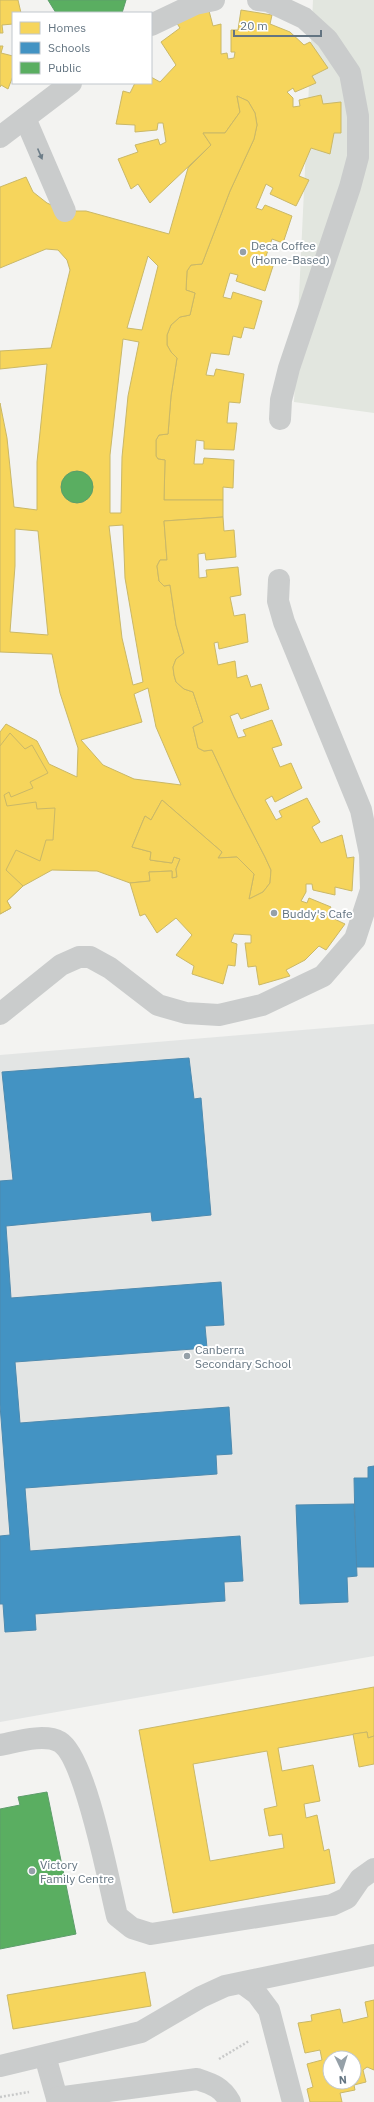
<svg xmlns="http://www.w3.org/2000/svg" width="374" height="2102" font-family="'IBM Plex Sans',sans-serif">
<rect width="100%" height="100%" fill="#f3f3f1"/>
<!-- built -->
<path fill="#e3e5e4" d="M374,1024V1656L0,1722V1055Z"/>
<!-- green -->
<path fill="#e2e6df" d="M313,0H374V413L294,402Z"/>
<!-- homes -->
<g fill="#f6d55c" stroke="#cab867" fill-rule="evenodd">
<path d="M0,0H18L21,13H13V24L2,25L3,33H0Z"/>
<path d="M208,7L213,26L221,24V54L227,53L228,59L234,58L235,52H231V30H238L241,10L272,15L270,24L290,32L304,45L310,42L328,68L312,76L316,83L295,92L293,88L287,92L293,98V107L300,106L299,100L321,95L323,104L341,102V133H334L330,154L311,148L299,176L309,180L296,206L270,194L273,188L266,184L256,208L262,210L265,205L292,216L283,243L272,239L265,259L274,263L265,291L236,281L238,275L230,273L223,297L231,299L233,292L262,301L254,329L244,327L241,338L233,336L229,355L211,353L206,375L214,376L216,369L244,374L240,403L229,402L227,423H237L234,450L204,449V441L196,440L194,464H203L204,458L234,460L233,488L223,487V500H164L165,460L158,459L156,456V440L159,435L168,434L171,396L177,358L171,352L167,345V335L171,325L180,317L190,315L195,293L186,290L187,271L191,265L202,264L230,191L254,139L257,125L255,113L248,101L237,96L240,112L225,133H203L211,145L150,203L138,184L131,189L118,159L138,152L135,145L158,139L160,145L166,142L163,123H158L157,130L135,132V125L116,124L123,91L130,93L135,83H151V77L160,82L176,65L161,42L180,28L176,22Z"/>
<path d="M0,46H3L1,53L13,56V76L8,89L1,85L0,87Z"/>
<path d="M237,96L248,101L255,113L257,125L254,139L230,191L202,264L191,265L187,271L186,290L195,293L190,315L180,317L171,325L167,335V345L171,352L177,358L171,396L168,434L159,435L156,440V456L158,459L165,460L164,500H223V517L164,521L167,560H160L157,566L159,581L164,586L170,585L176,625L184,653L176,659L173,667L174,675L176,682L184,689L193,692L203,722L193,727L198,748L204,751L212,750L234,797L265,857L271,870L270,883L263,892L249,899L254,874L237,857L218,858L222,852L162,800L151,820L145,816L132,847L151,852L150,860L172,863L174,857L180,859L176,869L177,877L172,878V871L149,872L150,881L130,883L97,871L52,870L23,886L7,901L11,908L0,914V732L6,724L37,741L49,764L77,777L78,748L60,693L52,654L0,652V403L7,438L14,507L37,510V462L47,364L0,369V351L51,348L70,270L67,260L58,250L46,249L0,268V187L26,177L33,192L47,203L65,211H86L169,234L188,168L211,145L203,133H225L240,112ZM148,256L158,266L142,330L127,328ZM123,339L139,342L128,396L122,457L121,513H110V455ZM123,525L125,578L143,682L133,685L122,638L109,526ZM15,529L38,531L48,635L10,632L15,566ZM148,688L156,727L181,785L134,779L103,765L81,740L142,722L134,694Z"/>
<path d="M223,517L224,531L234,530L236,557L206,560L205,553L198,554L199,578L207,577L206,570L238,567L241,595L230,597L234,616L245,614L248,642L219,649L218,642L214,643L218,665L235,661L237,678L247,675L251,687L261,684L269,709L241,719L238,713L230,716L238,738L246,736L243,730L272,720L282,745L272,748L280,767L291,763L302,788L275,802L272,796L265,800L276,820L282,817L279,811L307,798L320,822L312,827L321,843L342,835L347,858L354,857L352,891L335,887V895L313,890L312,884H306V892L301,901L307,903L309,898L331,907L326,915L345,924L326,950L319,946L305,960L286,970L290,976L259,985L256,966L248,967L245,943H251V935L234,934L231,942L237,944L235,966L228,965L223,984L192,974L194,966L176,955L192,935L176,918L157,933L145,914L140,916L130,883L150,881L149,872L172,871V878L177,877L176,869L180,859L174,857L172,863L150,860L151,852L132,847L145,816L151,820L162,800L222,852L218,858L237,857L254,874L249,899L263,892L270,883L271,870L265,857L234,797L212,750L204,751L198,748L193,727L203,722L193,692L184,689L176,682L174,675L173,667L176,659L184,653L176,625L170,585L164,586L159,581L157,566L160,560H167L164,521Z"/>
<path d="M10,733L25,749L32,745L48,773L30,782L33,788L11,797L9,792L4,795L7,806L36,802L37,809L55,808L53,840H46L40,861L16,850L6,870L23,886L7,901L11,908L0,914V746Z"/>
<path d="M374,1687V1736L368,1738L367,1732L278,1748L282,1771L313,1765L320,1801L304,1804L306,1818L317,1815L324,1851L329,1849L335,1883L173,1913L139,1730ZM267,1751L277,1806L264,1809L269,1836L282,1834L284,1848L210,1861L193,1764Z"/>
<path d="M367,1732L368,1738L374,1736V1764L359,1767L353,1734Z"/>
<path d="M145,1972L151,2006L13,2029L7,1995Z"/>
<path d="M374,2000V2070L367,2067L363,2070L366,2082L354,2085L355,2090L340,2093L342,2102H310L307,2089L313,2087L307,2064L322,2060L320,2050L305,2053L298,2023L312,2021L311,2015L340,2009L343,2023L368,2017L365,2002ZM330,2058H354V2082H330Z"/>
</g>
<!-- schools -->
<g fill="#4393c3" stroke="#4d8aaf">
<path d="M189,1058L194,1099L201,1098L211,1215L152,1221L151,1212L6,1226L11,1298L221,1282L224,1325L205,1326L207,1348L15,1362L20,1423L229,1407L232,1454L216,1455L217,1474L25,1488L30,1551L240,1536L243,1581L224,1582L225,1601L35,1614L36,1630L5,1632L3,1604H0V1536L10,1535L0,1405V1181L13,1180L2,1072Z"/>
<path d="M374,1466V1567H356L354,1478H368V1467Z"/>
<path d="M354,1504L357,1576L347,1577L348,1602L300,1604L296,1505Z"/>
</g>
<!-- public -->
<g fill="#5aae61" stroke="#5d9d6b">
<path d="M48,0H126L122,13H56Z"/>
<circle cx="77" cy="487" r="16"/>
<path d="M47,1792L76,1934L0,1949V1809L20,1805L18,1797Z"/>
</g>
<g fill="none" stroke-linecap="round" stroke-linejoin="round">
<!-- path -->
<g stroke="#c8c9c9" stroke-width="2.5" stroke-dasharray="2 2" stroke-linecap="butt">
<path d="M219,2059L249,2041"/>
<path d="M0,2097L29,2092"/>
</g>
<!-- minor -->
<g stroke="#cacccc" stroke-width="22">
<path d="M258,0L268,1L304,18L327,39L350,73L358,116V157L350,187L289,368L281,400L280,419"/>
<path d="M151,25L195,4L214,0"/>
<path d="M25,118L65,211"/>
<path d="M0,137L71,83"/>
<path d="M0,1014L61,965L79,957H90L110,968L158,1005L186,1013L219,1015L262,1005L323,976L355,939L371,890L370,854L361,810L284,622L278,601L279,580"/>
<path d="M0,1745C16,1742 44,1733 60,1742C86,1758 109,1884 117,1916L132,1928L151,1934L332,1905L347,1898L360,1879L374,1869"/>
<path d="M242,1983L257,1994L269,2010L293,2102"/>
<path d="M45,2056L58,2102"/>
<path d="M0,2066L141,2032L201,1997L225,1986L374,1955"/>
<path d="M57,2098L197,2079C212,2084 222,2087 230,2102"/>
</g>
</g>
<!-- one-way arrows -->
<defs><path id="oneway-solid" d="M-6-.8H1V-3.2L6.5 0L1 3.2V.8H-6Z"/></defs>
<use fill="#6d7d88" href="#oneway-solid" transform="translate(40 154) rotate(67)"/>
<!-- markers -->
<g fill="#95a0a8" stroke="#fff" stroke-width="1.5">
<circle cx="243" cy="252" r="4"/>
<circle cx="274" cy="913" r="4"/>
<circle cx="187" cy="1356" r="4"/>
<circle cx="32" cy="1871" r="4"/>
</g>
<g text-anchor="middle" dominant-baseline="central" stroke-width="4" stroke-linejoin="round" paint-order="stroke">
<!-- poi labels -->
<g font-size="12" fill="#637481" stroke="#fff" text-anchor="start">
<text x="251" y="245">Deca Coffee<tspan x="251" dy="14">(Home-Based)</tspan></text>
<text x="282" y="913">Buddy's Cafe</text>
<text x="195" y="1349">Canberra<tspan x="195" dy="14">Secondary School</tspan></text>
<text x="40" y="1864">Victory<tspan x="40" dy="14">Family Centre</tspan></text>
</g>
</g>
<!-- legend -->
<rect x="12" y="12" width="140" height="72" fill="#ffffff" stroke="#c1c7cd"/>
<rect x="20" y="22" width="20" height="12" fill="#f6d55c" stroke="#c1c7cd"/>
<text x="48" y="32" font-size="12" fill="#637481">Homes</text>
<rect x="20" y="42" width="20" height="12" fill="#4393c3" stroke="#c1c7cd"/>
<text x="48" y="52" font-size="12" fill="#637481">Schools</text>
<rect x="20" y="62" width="20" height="12" fill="#5aae61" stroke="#c1c7cd"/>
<text x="48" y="72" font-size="12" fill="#637481">Public</text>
<!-- north arrow -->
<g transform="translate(342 2070) rotate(176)"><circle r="19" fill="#ffffff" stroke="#c1c7cd"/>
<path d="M0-3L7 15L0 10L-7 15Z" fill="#95a0a8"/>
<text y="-6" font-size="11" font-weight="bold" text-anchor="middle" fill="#637481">N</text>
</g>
<!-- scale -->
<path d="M234 30v6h87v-6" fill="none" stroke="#637481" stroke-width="2"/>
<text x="240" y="30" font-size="12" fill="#637481" stroke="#ffffff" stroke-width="3" paint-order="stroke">20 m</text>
</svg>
